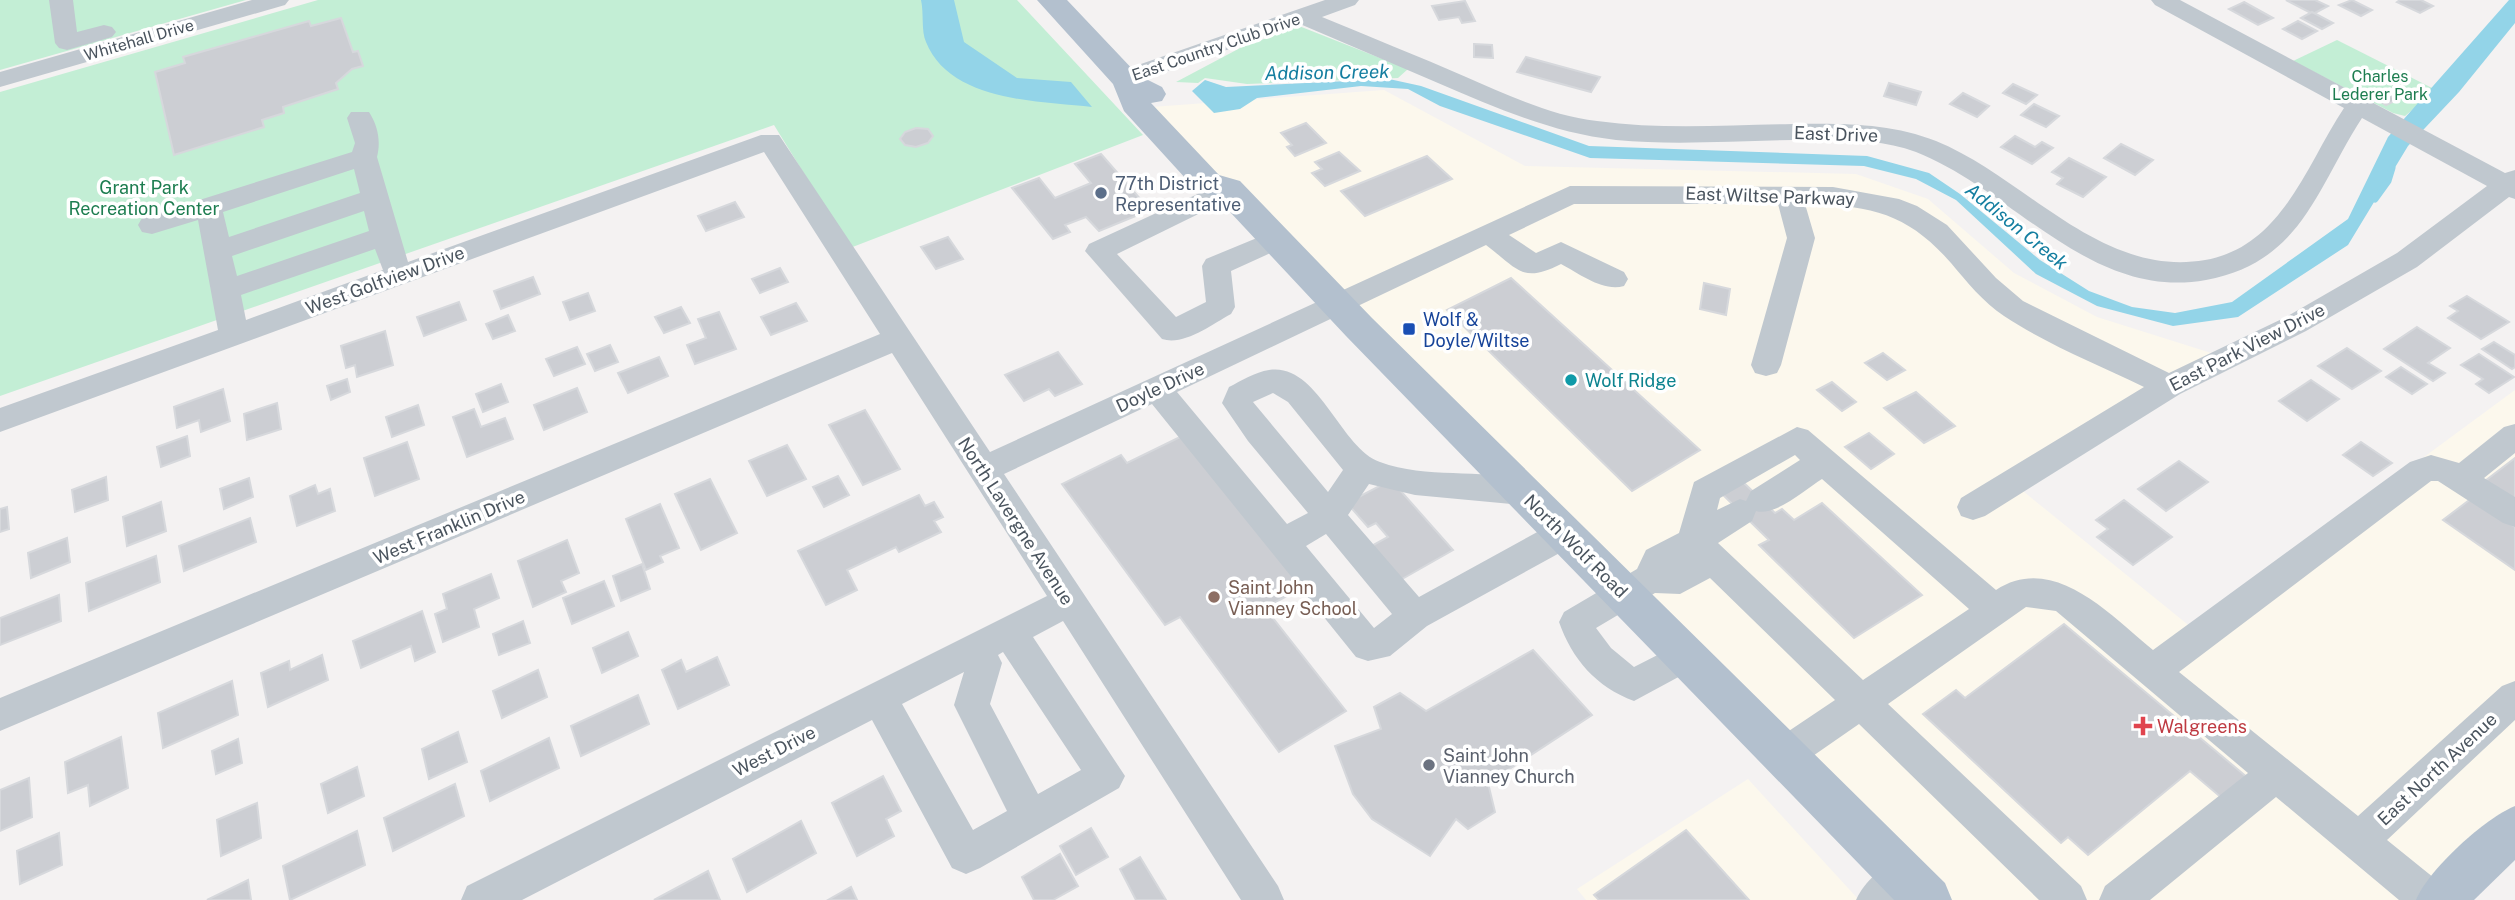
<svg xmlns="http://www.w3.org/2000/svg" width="2515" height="900" font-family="'Public Sans',sans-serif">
<rect width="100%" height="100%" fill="#f4f2f2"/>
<!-- commercial -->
<g fill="#fcf8ed">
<path d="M1384,90L1525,166L1856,174L1928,199L2014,273L2097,317L2227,358L2013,483L2192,628L2515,390V828L2440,900H1918L1151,107Z"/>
<path d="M1748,779L1859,900H1586L1577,889Z"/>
</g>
<!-- green -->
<g fill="#c3eed5">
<path d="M0,0H246L0,70Z"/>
<path d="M318,0H1017L1143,135L850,248L774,125L0,396V92Z"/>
<path d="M1299,26L1408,69L1398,78L1247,84L1205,78L1198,83L1176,82L1242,47Z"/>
<path d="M2337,40L2436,90L2405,116L2393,113L2293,61Z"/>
</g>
<!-- water -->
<g fill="#93d4e8">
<path d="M921,0H954L964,42L1017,78L1071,82L1092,107C1039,101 950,102 926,42C921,31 924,13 921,0Z"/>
<path d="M2509,0H2515V23L2459,92L2408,146L2348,245L2238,317L2173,326L2097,306L2036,274L1956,200L1916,179L1864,166L1590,158L1440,106L1408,89L1361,86L1257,98L1240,109L1214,113L1192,91L1205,80L1226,87L1389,79L1421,86L1589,146L1867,156L1929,173L1960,194L2040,260L2089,291L2132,307L2175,313L2232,302L2348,219L2388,137Z"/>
</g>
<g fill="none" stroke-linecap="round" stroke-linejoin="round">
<!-- stream -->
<path stroke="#93d4e8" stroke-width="7" d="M2375,199L2388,181L2392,168"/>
</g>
<!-- building -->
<g fill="#ccced3" stroke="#d6d8dc" stroke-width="2">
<path d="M2286,0H2315L2328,6L2313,14Z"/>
<path d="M2352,0L2372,10L2361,16L2339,5Z"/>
<path d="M2400,0H2421L2433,6L2420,13L2397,2Z"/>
<path d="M1465,1L1475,21L1462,23L1459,17L1439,20L1432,6Z"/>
<path d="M2244,2L2273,18L2258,25L2229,9Z"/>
<path d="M2312,12L2333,23L2322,29L2301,18Z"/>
<path d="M341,18L353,52L358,51L363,66L352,69L336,83L338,89L283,107L284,113L262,120L264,127L174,155L155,72L185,63L183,57L309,21L311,26Z"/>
<path d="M2298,21L2317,31L2302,39L2283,29Z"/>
<path d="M1474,44L1492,45L1493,58L1474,57Z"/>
<path d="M1526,57L1600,77L1591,92L1517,72Z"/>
<path d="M1889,83L1921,92L1916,105L1884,96Z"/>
<path d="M2013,84L2037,95L2026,104L2003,93Z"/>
<path d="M2382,91L2397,100L2386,105L2370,95Z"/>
<path d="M1963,93L1989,106L1977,117L1950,104Z"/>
<path d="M2034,104L2059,116L2046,127L2021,115Z"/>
<path d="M1306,123L1326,143L1295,156L1287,147L1292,145L1281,133Z"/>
<path d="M916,128L928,129L933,136L928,143L916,147L905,145L900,139L905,132Z"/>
<path d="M2015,136L2035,147L2042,142L2053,148L2032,164L2001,147Z"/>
<path d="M2121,144L2153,160L2135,175L2104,158Z"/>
<path d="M1339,152L1360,171L1325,186L1312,173L1322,169L1315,162Z"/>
<path d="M1101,154L1150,210L1099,231L1086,217L1065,225L1070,232L1053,239L1012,188L1039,178L1055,198L1091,183L1075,164Z"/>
<path d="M1427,156L1452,179L1365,216L1341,191Z"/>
<path d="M2069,158L2106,177L2083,197L2057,184L2063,178L2052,172Z"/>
<path d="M735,202L744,217L706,231L698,216Z"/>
<path d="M948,237L963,259L936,269L921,247Z"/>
<path d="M780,268L788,282L760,293L752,279Z"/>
<path d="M533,277L540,294L501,309L494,291Z"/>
<path d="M1511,278L1700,450L1632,491L1447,310Z"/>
<path d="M1704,283L1730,289L1726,315L1700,309Z"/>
<path d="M588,293L595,311L570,320L563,302Z"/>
<path d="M2467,296L2509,322L2481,339L2448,318L2458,311L2450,306Z"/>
<path d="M459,302L466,320L424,336L417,317Z"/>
<path d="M796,303L807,321L771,335L761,317Z"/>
<path d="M681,307L690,323L664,333L655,317Z"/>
<path d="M719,312L736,349L695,364L687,345L706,338L698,319Z"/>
<path d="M508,315L515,331L493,339L486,324Z"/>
<path d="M2417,327L2450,348L2428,363L2445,373L2433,381L2384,349Z"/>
<path d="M385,331L393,365L357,377L355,365L346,368L341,346Z"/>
<path d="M2494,342L2515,355V367L2512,369L2482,349Z"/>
<path d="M610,345L618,362L595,371L587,354Z"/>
<path d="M577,347L585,364L554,376L546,359Z"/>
<path d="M2347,348L2381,371L2352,389L2318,366Z"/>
<path d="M1058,352L1082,384L1055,396L1049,389L1024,401L1005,375Z"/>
<path d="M1883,353L1905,370L1887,380L1865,363Z"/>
<path d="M2479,354L2514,377L2489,393L2476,384L2483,379L2461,365Z"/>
<path d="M659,357L668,376L628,393L618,373Z"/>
<path d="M2401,367L2427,384L2412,394L2386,377Z"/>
<path d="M347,379L350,392L331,400L327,386Z"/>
<path d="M2311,380L2339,399L2307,421L2279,401Z"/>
<path d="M1832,382L1856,402L1842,411L1817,390Z"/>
<path d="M501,384L508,402L483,412L476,394Z"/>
<path d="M577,388L587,412L544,430L534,405Z"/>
<path d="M223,389L230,421L201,432L199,420L177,428L174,407Z"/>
<path d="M1916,392L1955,426L1924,443L1884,408Z"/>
<path d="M277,403L281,429L247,440L244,414Z"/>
<path d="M418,405L424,425L392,437L386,417Z"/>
<path d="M474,409L481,427L505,418L513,439L467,457L453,417Z"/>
<path d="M865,410L900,469L863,485L829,425Z"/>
<path d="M1869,433L1894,454L1871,469L1845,447Z"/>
<path d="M187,436L190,456L161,467L157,447Z"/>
<path d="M1182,436L1305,586L1265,608L1346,711L1279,752L1180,617L1165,625L1062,484L1121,455L1127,463Z"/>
<path d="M407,442L419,479L375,496L364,458Z"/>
<path d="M2361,442L2392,463L2373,476L2343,455Z"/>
<path d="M787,445L806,479L767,496L749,461Z"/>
<path d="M2515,458V501L2485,481Z"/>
<path d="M2179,461L2208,482L2166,511L2138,489Z"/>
<path d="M838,476L849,495L824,507L813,487Z"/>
<path d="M106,477L108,500L75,512L72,490Z"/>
<path d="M249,478L253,497L224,509L220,489Z"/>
<path d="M710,479L737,533L701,550L675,494Z"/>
<path d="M1391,480L1453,550L1395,583L1366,549L1388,537L1376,523L1368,527L1347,503Z"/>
<path d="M1741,480L1775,513L1782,509L1794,520L1822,503L1922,595L1854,638L1759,545L1769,540L1720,492Z"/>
<path d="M315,485L318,494L330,489L335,511L297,526L290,496Z"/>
<path d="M919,495L925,506L934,502L943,517L934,521L941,532L899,552L896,547L847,570L857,590L826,605L798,551Z"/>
<path d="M2472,498L2515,527V570L2443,520Z"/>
<path d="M2124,500L2172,537L2133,565L2097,537L2108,529L2096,520Z"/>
<path d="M161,502L166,531L127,546L123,517Z"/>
<path d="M660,504L679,548L660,556L663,562L646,570L626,519Z"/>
<path d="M7,507L9,529L0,532V509Z"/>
<path d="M250,518L256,542L184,571L179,546Z"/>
<path d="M67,538L70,562L31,578L28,553Z"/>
<path d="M567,540L579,573L561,581L566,592L533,607L518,561Z"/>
<path d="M156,556L160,582L89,611L86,583Z"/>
<path d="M642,564L650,589L621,601L613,576Z"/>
<path d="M491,574L499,598L474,609L479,627L443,642L435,614L447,609L443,594Z"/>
<path d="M604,581L614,606L572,624L563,598Z"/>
<path d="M59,595L61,621L0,645V618Z"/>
<path d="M422,611L435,652L415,661L411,646L361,668L353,641Z"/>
<path d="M523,621L530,643L499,655L493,634Z"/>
<path d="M2064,624L2248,778L2223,799L2190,771L2088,855L2068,837L2061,843L1923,714L1956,690L1965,698Z"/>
<path d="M628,632L638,656L602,673L593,648Z"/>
<path d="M1533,650L1592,715L1488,783L1495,812L1468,829L1456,819L1430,856L1372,819L1353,794L1335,746L1381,729L1374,707L1400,693L1426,711Z"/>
<path d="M322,655L328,680L268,707L261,673L289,661L290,670Z"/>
<path d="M717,657L729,685L678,709L662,670L681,660L686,672Z"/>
<path d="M538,670L547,697L502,718L493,691Z"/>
<path d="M232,681L238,715L163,748L158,713Z"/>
<path d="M638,695L649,724L581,756L571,726Z"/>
<path d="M458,732L467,762L429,779L422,749Z"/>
<path d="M121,737L128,788L90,806L88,785L68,793L65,762Z"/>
<path d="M549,738L559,768L490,801L481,771Z"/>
<path d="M238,739L242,763L216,774L212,751Z"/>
<path d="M357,767L364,796L328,813L321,784Z"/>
<path d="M883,776L901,811L886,819L894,836L857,856L832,803Z"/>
<path d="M29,778L32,817L0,831V790Z"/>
<path d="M455,784L464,816L393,851L384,818Z"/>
<path d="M257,803L261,838L221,856L217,820Z"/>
<path d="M801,821L816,853L747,892L733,859Z"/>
<path d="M1091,828L1108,857L1076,875L1060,846Z"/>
<path d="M1686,830L1749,900H1599L1594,895Z"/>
<path d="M357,831L365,865L290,900L283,866Z"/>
<path d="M59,833L62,865L20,884L17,851Z"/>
<path d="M1060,854L1078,886L1053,900H1034L1022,877Z"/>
<path d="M1140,857L1166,900H1136L1120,869Z"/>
<path d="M708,871L720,900H654Z"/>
<path d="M248,880L251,900H207Z"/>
<path d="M851,887L857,900H828Z"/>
</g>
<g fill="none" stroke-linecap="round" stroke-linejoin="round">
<!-- minor -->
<g fill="#c0c8cf" fill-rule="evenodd">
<path d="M49,0H73L77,32L104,25L112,27L116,32L112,37L67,50L59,48L55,43Z"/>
<path d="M252,0H289L285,5L0,87V72Z"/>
<path d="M1325,0H1359L1355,5L1322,17C1370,37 1418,56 1466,77C1508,95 1551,116 1597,121C1662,130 1728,125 1793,124C1841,123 1891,123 1936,141C2025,177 2100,278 2205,260C2282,247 2306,165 2344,108L2155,5L2151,0H2180L2505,173L2515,170V199L2509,197L2417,267L2306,331L2180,394L1985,516L1973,520L1961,516L1957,507L1961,498L2144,387C2097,364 2048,345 2004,316C1983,302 1967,282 1951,263C1910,216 1875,206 1813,204H1805L1815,238L1781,365L1777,373L1766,376L1755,373L1751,365L1787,238L1778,204H1574L1509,235L1536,253L1561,242L1624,272L1628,279L1624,286C1603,292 1580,274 1561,264C1522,284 1518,269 1486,245L1177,392L1287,524L1308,513L1248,441L1222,403L1229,387C1241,381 1255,372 1269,370C1318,362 1340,448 1380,462C1429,480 1485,467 1533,483L1538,492L1533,501L1522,505L1415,495L1369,484L1348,515L1419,597L1552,524L1564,521L1576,524L1581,534L1576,544L1427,626L1390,656L1368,661L1356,657L1152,404L1004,474L1278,886L1284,900H1241L1063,621L1033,637L1125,776L1119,788L980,868L966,874L952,868L872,720L522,900H461L467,886L1047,596L892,353L0,731V698L880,334L764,152L0,432V408L218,330L198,220L152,234L142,232L138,225L142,218L352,152L355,143L347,118L351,112H369C378,126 381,141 377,157L408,262L761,135H779L990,452L1570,186L1833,187L1899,199L1917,206L1947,225L1996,278L2023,301L2169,373L2286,317L2397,253L2487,186L2362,118C2316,189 2302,262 2206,280C2091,301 2013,190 1916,152C1882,139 1844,140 1808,140C1744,140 1679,146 1616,140C1552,133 1497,108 1438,83C1392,63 1346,44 1300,24L1133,83H1115L1112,78L1115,73ZM354,169L360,193L229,237L223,212ZM364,211L369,231L237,276L232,256ZM375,249L383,270L246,320L241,295ZM1273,393L1288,402L1343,470L1328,492L1253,402ZM1326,534L1392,614L1374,628L1306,546ZM1003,652L1081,770L1038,794L990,704L1002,663L998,655ZM964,672L954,705L1007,811L973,830L902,704Z"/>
<path d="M1228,180L1237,183L1241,189L1237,195L1117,254L1176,317L1206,302L1202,266L1206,259L1276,230L1286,232L1290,239L1286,246L1231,271L1235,307L1231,314C1211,325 1184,346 1162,339L1085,251L1089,244Z"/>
<path d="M2515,424V453L2484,478L2515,497V527L2503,523L2438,481H2431L2179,672L2358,816L2502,686L2515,681V720L2387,840L2444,886L2450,900H2399L2276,797L2150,900H2099L2105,886L2248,773L2056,611L2026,607L1888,704L2081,886L2087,900H2039L1859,724L1797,767L1784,772L1771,767L1765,755L1771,743L1835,700L1710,578L1680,594L1655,593L1596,628L1611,648L1634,667L1685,641L1697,645L1703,656L1697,667L1634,701C1596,687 1572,659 1559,622L1564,612L1637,569L1646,550L1679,533L1694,482L1797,427L1808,430L1996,590C2054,552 2111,616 2153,650L2410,462L2431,455L2459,463L2504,427ZM1795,455L1800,460L1751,491L1746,501L1740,499L1717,510L1720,498ZM1822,479L1969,609L1863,680L1718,543L1752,521L1756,511C1775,517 1806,489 1822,479Z"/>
<path d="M1904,857L1918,862L1924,876L1918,890L1906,900H1856C1865,880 1884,865 1904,857Z"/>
</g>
<!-- major -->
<g fill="#b3c0ce" fill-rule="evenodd">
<path d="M1037,0H1067L1138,75L1162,87L1166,94L1162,101L1151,103L1219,175L1240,181L1372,318L1945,883L1952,900H1894L1346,336L1216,197L1197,191L1124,111L1113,84Z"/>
<path d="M2515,806V860L2474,900H2416C2428,870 2485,818 2515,806Z"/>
</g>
</g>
<!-- markers -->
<circle fill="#5c6f8a" stroke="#fff" stroke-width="2.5" cx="1101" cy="193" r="7"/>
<rect fill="#1a4fb4" stroke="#fff" stroke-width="2.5" x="1402" y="322" width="14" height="14" rx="3.5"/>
<circle fill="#0f9aa8" stroke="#fff" stroke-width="2.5" cx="1571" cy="380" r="7"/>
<circle fill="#8d6e63" stroke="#fff" stroke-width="2.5" cx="1214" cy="597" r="7"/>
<path fill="#e0444e" stroke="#fff" stroke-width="2.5" d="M2139.5 715.5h7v7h7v7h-7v7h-7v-7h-7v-7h7z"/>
<circle fill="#6b7280" stroke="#fff" stroke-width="2.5" cx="1429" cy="765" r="7"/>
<g text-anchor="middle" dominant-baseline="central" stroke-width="7" stroke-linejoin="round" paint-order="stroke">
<!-- far-street labels -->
<g font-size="16" fill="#4a545e" stroke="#fff">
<text transform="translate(139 40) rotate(-16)">Whitehall Drive</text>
<text transform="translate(1216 47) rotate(-19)">East Country Club Drive</text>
</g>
<!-- far-park labels -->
<g font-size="16" fill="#1d7d50" stroke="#fff">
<text x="2380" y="76">Charles<tspan x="2380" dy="18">Lederer Park</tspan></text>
</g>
<!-- street labels -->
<g font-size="18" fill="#4a545e" stroke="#fff">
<text transform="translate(1836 134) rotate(2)">East Drive</text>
<text transform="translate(1770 196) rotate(2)">East Wiltse Parkway</text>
<text transform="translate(385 280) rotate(-20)">West Golfview Drive</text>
<text transform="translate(2247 347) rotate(-27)">East Park View Drive</text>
<text transform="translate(1160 387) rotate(-25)">Doyle Drive</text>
<text transform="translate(1016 521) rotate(57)">North Lavergne Avenue</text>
<text transform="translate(449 527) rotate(-23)">West Franklin Drive</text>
<text transform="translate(1576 546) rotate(45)">North Wolf Road</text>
<text transform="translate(774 751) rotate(-27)">West Drive</text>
<text transform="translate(2437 769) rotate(-43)">East North Avenue</text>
</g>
<!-- service labels -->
<g font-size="18" fill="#4e5e75" stroke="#fff" text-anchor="start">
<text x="1115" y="183">77th District<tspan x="1115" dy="21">Representative</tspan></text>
</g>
<!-- park labels -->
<g font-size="18" fill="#1d7d50" stroke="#fff">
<text x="144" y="187">Grant Park<tspan x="144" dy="21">Recreation Center</tspan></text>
</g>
<!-- transit labels -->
<g font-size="18" fill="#164399" stroke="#fff" text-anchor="start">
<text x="1423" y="319">Wolf &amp;<tspan x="1423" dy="21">Doyle/Wiltse</tspan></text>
</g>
<!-- culture labels -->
<g font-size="18" fill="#0d838f" stroke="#fff" text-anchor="start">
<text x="1585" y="380">Wolf Ridge</text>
</g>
<!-- education labels -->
<g font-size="18" fill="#785e54" stroke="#fff" text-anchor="start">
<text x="1228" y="587">Saint John<tspan x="1228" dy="21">Vianney School</tspan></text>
</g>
<!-- health labels -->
<g font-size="18" fill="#be3a42" stroke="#fff" text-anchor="start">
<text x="2157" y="726">Walgreens</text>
</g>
<!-- worship labels -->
<g font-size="18" fill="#5b616d" stroke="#fff" text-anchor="start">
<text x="1443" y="755">Saint John<tspan x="1443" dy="21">Vianney Church</tspan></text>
</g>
<!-- water labels -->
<g font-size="19" font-style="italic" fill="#147ea0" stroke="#fff">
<text transform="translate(1327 72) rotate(-1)">Addison Creek</text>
<text transform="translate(2017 226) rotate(39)">Addison Creek</text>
</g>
</g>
</svg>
